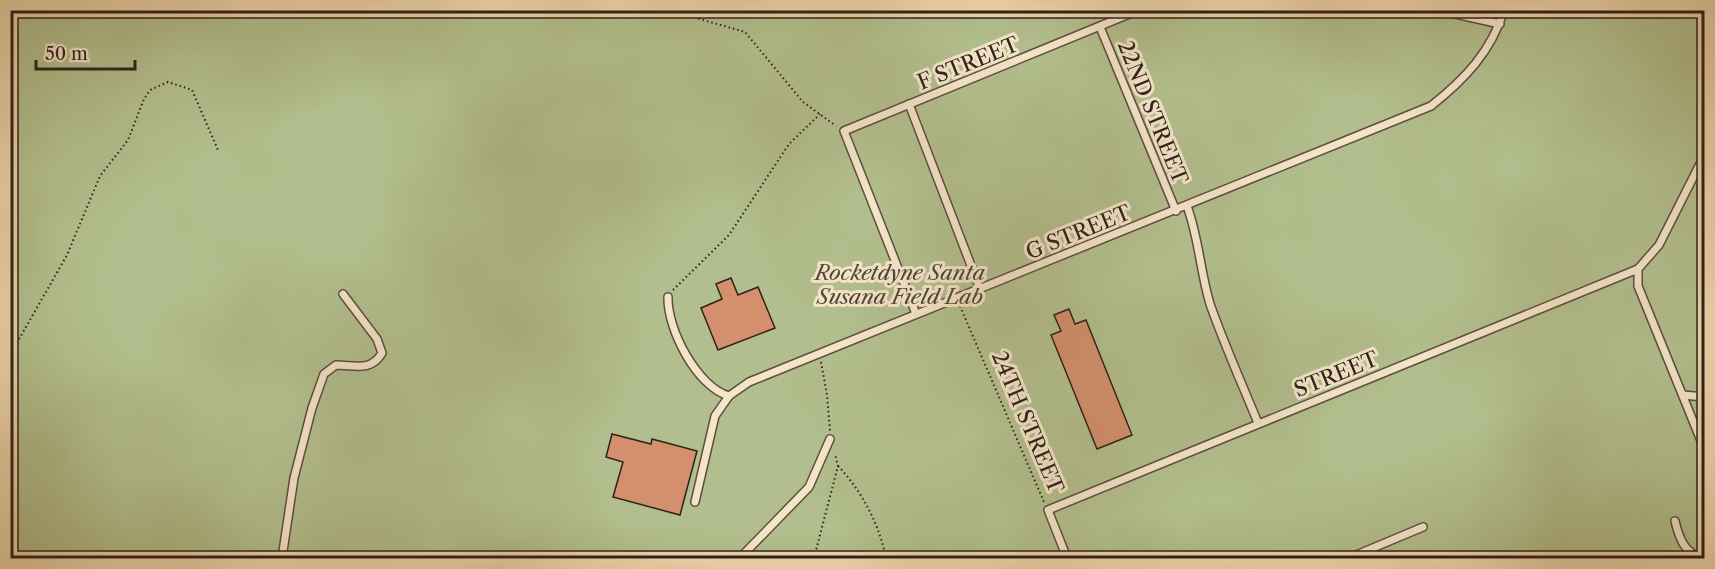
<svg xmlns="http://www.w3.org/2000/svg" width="1715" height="569" font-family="'Libre Caslon Text',serif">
<rect width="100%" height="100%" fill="#eed5aa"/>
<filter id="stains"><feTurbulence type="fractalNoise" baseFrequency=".00333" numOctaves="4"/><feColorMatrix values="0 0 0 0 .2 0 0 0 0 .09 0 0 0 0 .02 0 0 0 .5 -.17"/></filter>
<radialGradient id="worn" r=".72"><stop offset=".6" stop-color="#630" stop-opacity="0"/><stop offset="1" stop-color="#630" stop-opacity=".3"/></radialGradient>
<!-- green -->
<path fill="#b2be8d" stroke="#707054" stroke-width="1.5" d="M10,11H1704V558H11Z"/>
<!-- building -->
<g fill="#d48f6d" stroke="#2d211c" stroke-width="1.5">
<path d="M731,278L738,295L758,287L775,328L718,350L701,308L722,299L716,284Z"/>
<path d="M1069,309L1075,324L1086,320L1132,435L1097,449L1051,335L1061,331L1054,315Z"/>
<path d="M612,434L651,444L652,439L697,451L680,515L613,497L623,462L606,457Z"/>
</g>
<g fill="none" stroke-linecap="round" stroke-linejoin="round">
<!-- service casing -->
<g stroke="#5d4e40" stroke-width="10">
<g id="service">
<path d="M1438,10L1500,24"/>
<path d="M1100,27L1176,211"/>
<path d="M909,104L980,289"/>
<path d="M1704,156L1659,245L1638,269V286L1704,448"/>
<path d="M1695,174L1704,176"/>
<path d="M1187,206C1199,238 1200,271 1210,304C1224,344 1242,384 1258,423"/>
<path d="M668,297C667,329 697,387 729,396"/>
<path d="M916,314L844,131L1139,10"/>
<path d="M1683,395L1704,397"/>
<path d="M695,502L715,416L729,396L749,382L1431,106C1465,79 1491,52 1504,10"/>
<path d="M1675,521C1679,538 1685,555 1704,558"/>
<path d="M282,558L294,478L312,408L324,374L336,365C355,365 371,372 382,353L377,339L343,294"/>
<path d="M740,558L809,487L830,439"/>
<path d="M1067,558L1048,510L1638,269"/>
<path d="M1349,558L1423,527"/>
</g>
</g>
<!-- path -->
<g stroke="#2d211c" stroke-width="2" stroke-dasharray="1.5 3" stroke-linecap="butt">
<path d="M668,10L745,32L803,102L836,126"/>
<path d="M673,290L729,235L789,144L820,114"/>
<path d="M960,306L1044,502"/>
<path d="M10,355L67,255L100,176L128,140L144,99L150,90L168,82L192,90L218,150"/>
<path d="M821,362L827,395L830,431"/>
<path d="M838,466C862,491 879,524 886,558"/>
<path d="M814,558L838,466L835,454"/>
</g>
<!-- service -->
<use href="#service" stroke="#f4e4c8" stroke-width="7"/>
</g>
<g text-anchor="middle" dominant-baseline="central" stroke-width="6" stroke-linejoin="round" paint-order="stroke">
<!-- street labels -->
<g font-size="21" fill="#2d211c" stroke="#f4e4c8">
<text transform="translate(968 63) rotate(-22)">F STREET</text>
<text transform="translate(1153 112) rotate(68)">22ND STREET</text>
<text transform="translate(1078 232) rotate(-22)">G STREET</text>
<text transform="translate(1336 374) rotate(-22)">STREET</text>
<text transform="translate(1028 422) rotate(67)">24TH STREET</text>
</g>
<!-- park labels -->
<g font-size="21" font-style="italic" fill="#4e4838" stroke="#f4e4c8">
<text x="900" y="272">Rocketdyne Santa<tspan x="900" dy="24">Susana Field Lab</tspan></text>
</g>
</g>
<!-- margin -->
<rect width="1715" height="569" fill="none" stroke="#eed5aa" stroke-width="36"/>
<rect x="12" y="12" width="1691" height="545" fill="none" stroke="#2d211c" stroke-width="3"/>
<rect x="18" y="18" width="1679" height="533" fill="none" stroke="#2d211c" stroke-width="1.5"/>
<!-- scale -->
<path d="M36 60v9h99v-9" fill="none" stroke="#2d211c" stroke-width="3"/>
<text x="45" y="60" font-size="18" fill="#2d211c" stroke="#f4e4c8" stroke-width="4.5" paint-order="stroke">50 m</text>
<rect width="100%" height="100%" filter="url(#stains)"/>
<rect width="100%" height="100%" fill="url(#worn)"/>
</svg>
